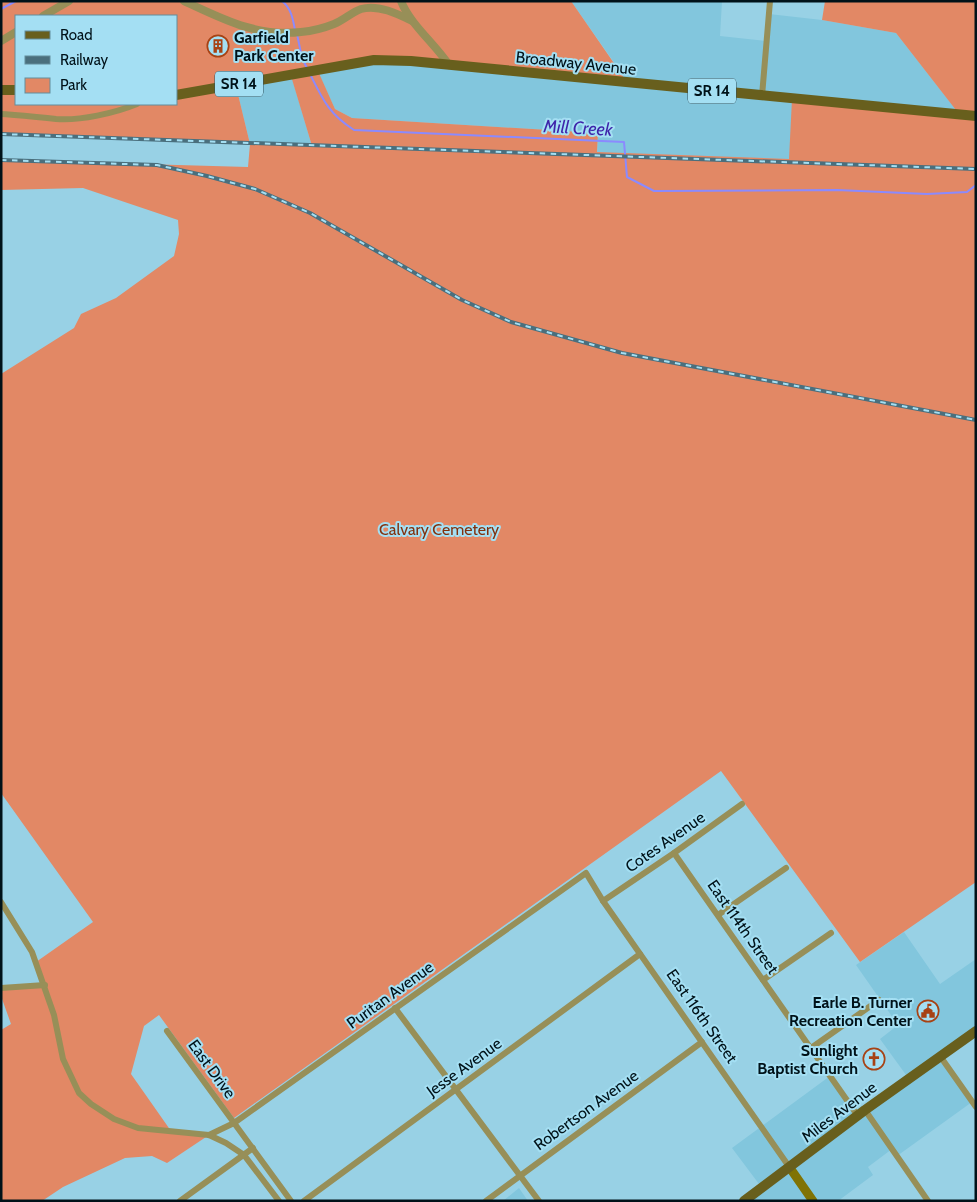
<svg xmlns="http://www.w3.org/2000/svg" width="977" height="1202" font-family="Cabin,sans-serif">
<rect width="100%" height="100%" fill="#98d1e5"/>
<!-- built -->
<g fill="#82c6dd">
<path d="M571,1H722L720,36L767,41L769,14L822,20L896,33L960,115L903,167L597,156L598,133L352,118L335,109L317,70L374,60L627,81Z"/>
<path d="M291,75L312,146L250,144L236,86Z"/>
<path d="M904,932L940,984L976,959V1031L940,1056L972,1102L897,1156L892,1149L868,1167L873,1175L838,1201H744L762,1188L732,1148L830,1076L858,1116L909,1079L880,1039L898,1025L856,965Z"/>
<path d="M519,1188L528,1201H503Z"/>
</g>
<!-- green -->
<path fill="#e28865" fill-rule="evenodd" d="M1,1H571L627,82L411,60L318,71L335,109L352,118L598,133L597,152L789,159L792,99L959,114L896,33L822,20L825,1H976V882L860,962L721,771L234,1118L159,1015L144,1026L131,1074L171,1131L209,1135L167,1163L152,1156L125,1158L63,1187L42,1201H1V1030L11,1024L1,996V988L44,985L36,962L93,922L1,793V374L74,328L81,314L116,298L174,256L179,234L178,220L83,188L1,190V160L248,167L250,144L1,134ZM16,16H176V104H16ZM291,76L312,146L250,144L236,86Z"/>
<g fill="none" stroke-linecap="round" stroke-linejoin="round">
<!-- stream -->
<g stroke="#8b8afe" stroke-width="2">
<path d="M282,1C291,8 293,19 295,30"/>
<path d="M1,9L16,1"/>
<path d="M297,34L302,58L307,68"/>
<path d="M310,74C323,100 329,114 354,130L624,142L627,177L654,191L837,190L927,194L967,192L976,185"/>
</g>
<!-- minor -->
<g stroke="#978f58" stroke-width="6">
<path d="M762,96L770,1"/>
<path d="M1,114C20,115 38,117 56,119C80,121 115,113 137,104"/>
<path d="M674,853L858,1116"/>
<path d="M603,901L674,853L742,804"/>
<path d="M1,902L32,952L54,1015L63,1059L79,1093L91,1104L114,1119L138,1128L209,1135L226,1143L244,1155L279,1201"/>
<path d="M718,915L786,868"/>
<path d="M763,980L831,933"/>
<path d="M1,988L45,985"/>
<path d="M395,1008L539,1201"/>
<path d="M167,1031L291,1201"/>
<path d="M811,1048L879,1000"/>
<path d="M940,1056L976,1107"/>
<path d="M865,1110L928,1201"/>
<path d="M209,1135L234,1123L586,873L603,901L790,1168"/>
<path d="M180,1201L253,1148"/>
<path d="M304,1201L640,954"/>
<path d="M486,1201L702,1042"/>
</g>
<!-- tertiary -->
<g stroke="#978f58" stroke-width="8">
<path d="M184,1C223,19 256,37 301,32C312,31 324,28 334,24C344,20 352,12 361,9C378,4 398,14 412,21"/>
<path d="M401,1C410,24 435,44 449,65"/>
<path d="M43,16L69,1"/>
<path d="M1,41L16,32"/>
</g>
<!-- secondary -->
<path stroke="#807304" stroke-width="9" d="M790,1168L813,1201"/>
<!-- primary -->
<g stroke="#685f1d" stroke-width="10">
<path d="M1,90H16"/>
<path d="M176,95L374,60L411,61L976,116"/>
<path d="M744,1201L865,1110L976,1031"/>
</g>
<!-- rail casing -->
<g stroke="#4a6f7d" stroke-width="4">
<g id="rail">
<path d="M1,134L976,169"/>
<path d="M1,160L157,165L207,176L255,189L310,213L462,300L511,322L622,353L976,420"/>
</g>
</g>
<!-- rail -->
<use href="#rail" stroke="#a4dff3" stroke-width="2" stroke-dasharray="5.5" stroke-linecap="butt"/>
</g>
<!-- icons -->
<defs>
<g id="building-ring" transform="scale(1.125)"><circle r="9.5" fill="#a4dff3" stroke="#a74214" stroke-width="1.5"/><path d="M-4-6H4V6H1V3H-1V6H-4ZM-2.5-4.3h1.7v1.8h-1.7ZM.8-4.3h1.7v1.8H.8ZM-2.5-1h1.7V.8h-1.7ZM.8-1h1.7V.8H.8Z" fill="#a74214"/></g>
<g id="civic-ring" transform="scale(1.125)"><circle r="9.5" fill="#a4dff3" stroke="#a74214" stroke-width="1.5"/><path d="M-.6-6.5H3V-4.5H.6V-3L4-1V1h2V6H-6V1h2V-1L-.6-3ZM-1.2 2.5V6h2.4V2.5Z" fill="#a74214"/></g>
<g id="church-ring" transform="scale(1.125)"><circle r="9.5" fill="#a4dff3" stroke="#a74214" stroke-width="1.5"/><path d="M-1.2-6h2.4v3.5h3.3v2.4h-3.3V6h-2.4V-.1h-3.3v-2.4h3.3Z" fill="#a74214"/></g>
</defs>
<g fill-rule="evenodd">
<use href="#building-ring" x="218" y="46"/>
<use href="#civic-ring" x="928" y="1011"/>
<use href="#church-ring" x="874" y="1059"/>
</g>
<g text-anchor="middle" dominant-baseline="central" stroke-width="4" stroke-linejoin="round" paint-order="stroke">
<!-- shield labels -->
<g fill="#a4dff3" stroke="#31505a" stroke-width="1">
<rect x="215" y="71.5" width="48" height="25" rx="4"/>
<rect x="688" y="78.5" width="48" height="25" rx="4"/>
</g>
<g font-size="15" font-weight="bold" fill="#001219">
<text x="239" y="84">SR 14</text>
<text x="712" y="91">SR 14</text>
</g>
<!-- poi labels -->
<g font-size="16" font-weight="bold" fill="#001219" stroke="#a4dff3" text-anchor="end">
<text x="234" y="37" text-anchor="start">Garfield<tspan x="234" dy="18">Park Center</tspan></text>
<text x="912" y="1002">Earle B. Turner<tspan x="912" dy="18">Recreation Center</tspan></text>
<text x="858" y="1050">Sunlight<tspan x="858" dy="18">Baptist Church</tspan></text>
</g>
<!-- street labels -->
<g font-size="16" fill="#001219" stroke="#a4dff3">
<text transform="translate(576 63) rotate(6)">Broadway Avenue</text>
<text transform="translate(665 842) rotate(-35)">Cotes Avenue</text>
<text transform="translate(743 927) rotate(55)">East 114th Street</text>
<text transform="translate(390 995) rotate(-36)">Puritan Avenue</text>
<text transform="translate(702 1016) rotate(55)">East 116th Street</text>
<text transform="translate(464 1067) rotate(-36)">Jesse Avenue</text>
<text transform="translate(212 1069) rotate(54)">East Drive</text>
<text transform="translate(586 1110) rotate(-36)">Robertson Avenue</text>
<text transform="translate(839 1112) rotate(-37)">Miles Avenue</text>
</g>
<!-- park labels -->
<g font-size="16" fill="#81310e" stroke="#a4dff3">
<text x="439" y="529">Calvary Cemetery</text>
</g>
<!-- water labels -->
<g font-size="18" font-style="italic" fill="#3e24aa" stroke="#a4dff3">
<text transform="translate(578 128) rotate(3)">Mill Creek</text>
</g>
</g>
<!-- border -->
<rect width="977" height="1202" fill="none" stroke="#001219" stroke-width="5"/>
<!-- legend -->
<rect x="15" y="15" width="162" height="90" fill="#a4dff3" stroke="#628d9c"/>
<rect x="25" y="31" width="25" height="8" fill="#685f1d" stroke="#628d9c"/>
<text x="60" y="40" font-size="15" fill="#001219">Road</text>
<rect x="25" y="56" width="25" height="8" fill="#4a6f7d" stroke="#628d9c"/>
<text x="60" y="65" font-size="15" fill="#001219">Railway</text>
<rect x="25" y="78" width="25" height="15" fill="#e28865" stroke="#628d9c"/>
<text x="60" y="90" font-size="15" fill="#001219">Park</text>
</svg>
